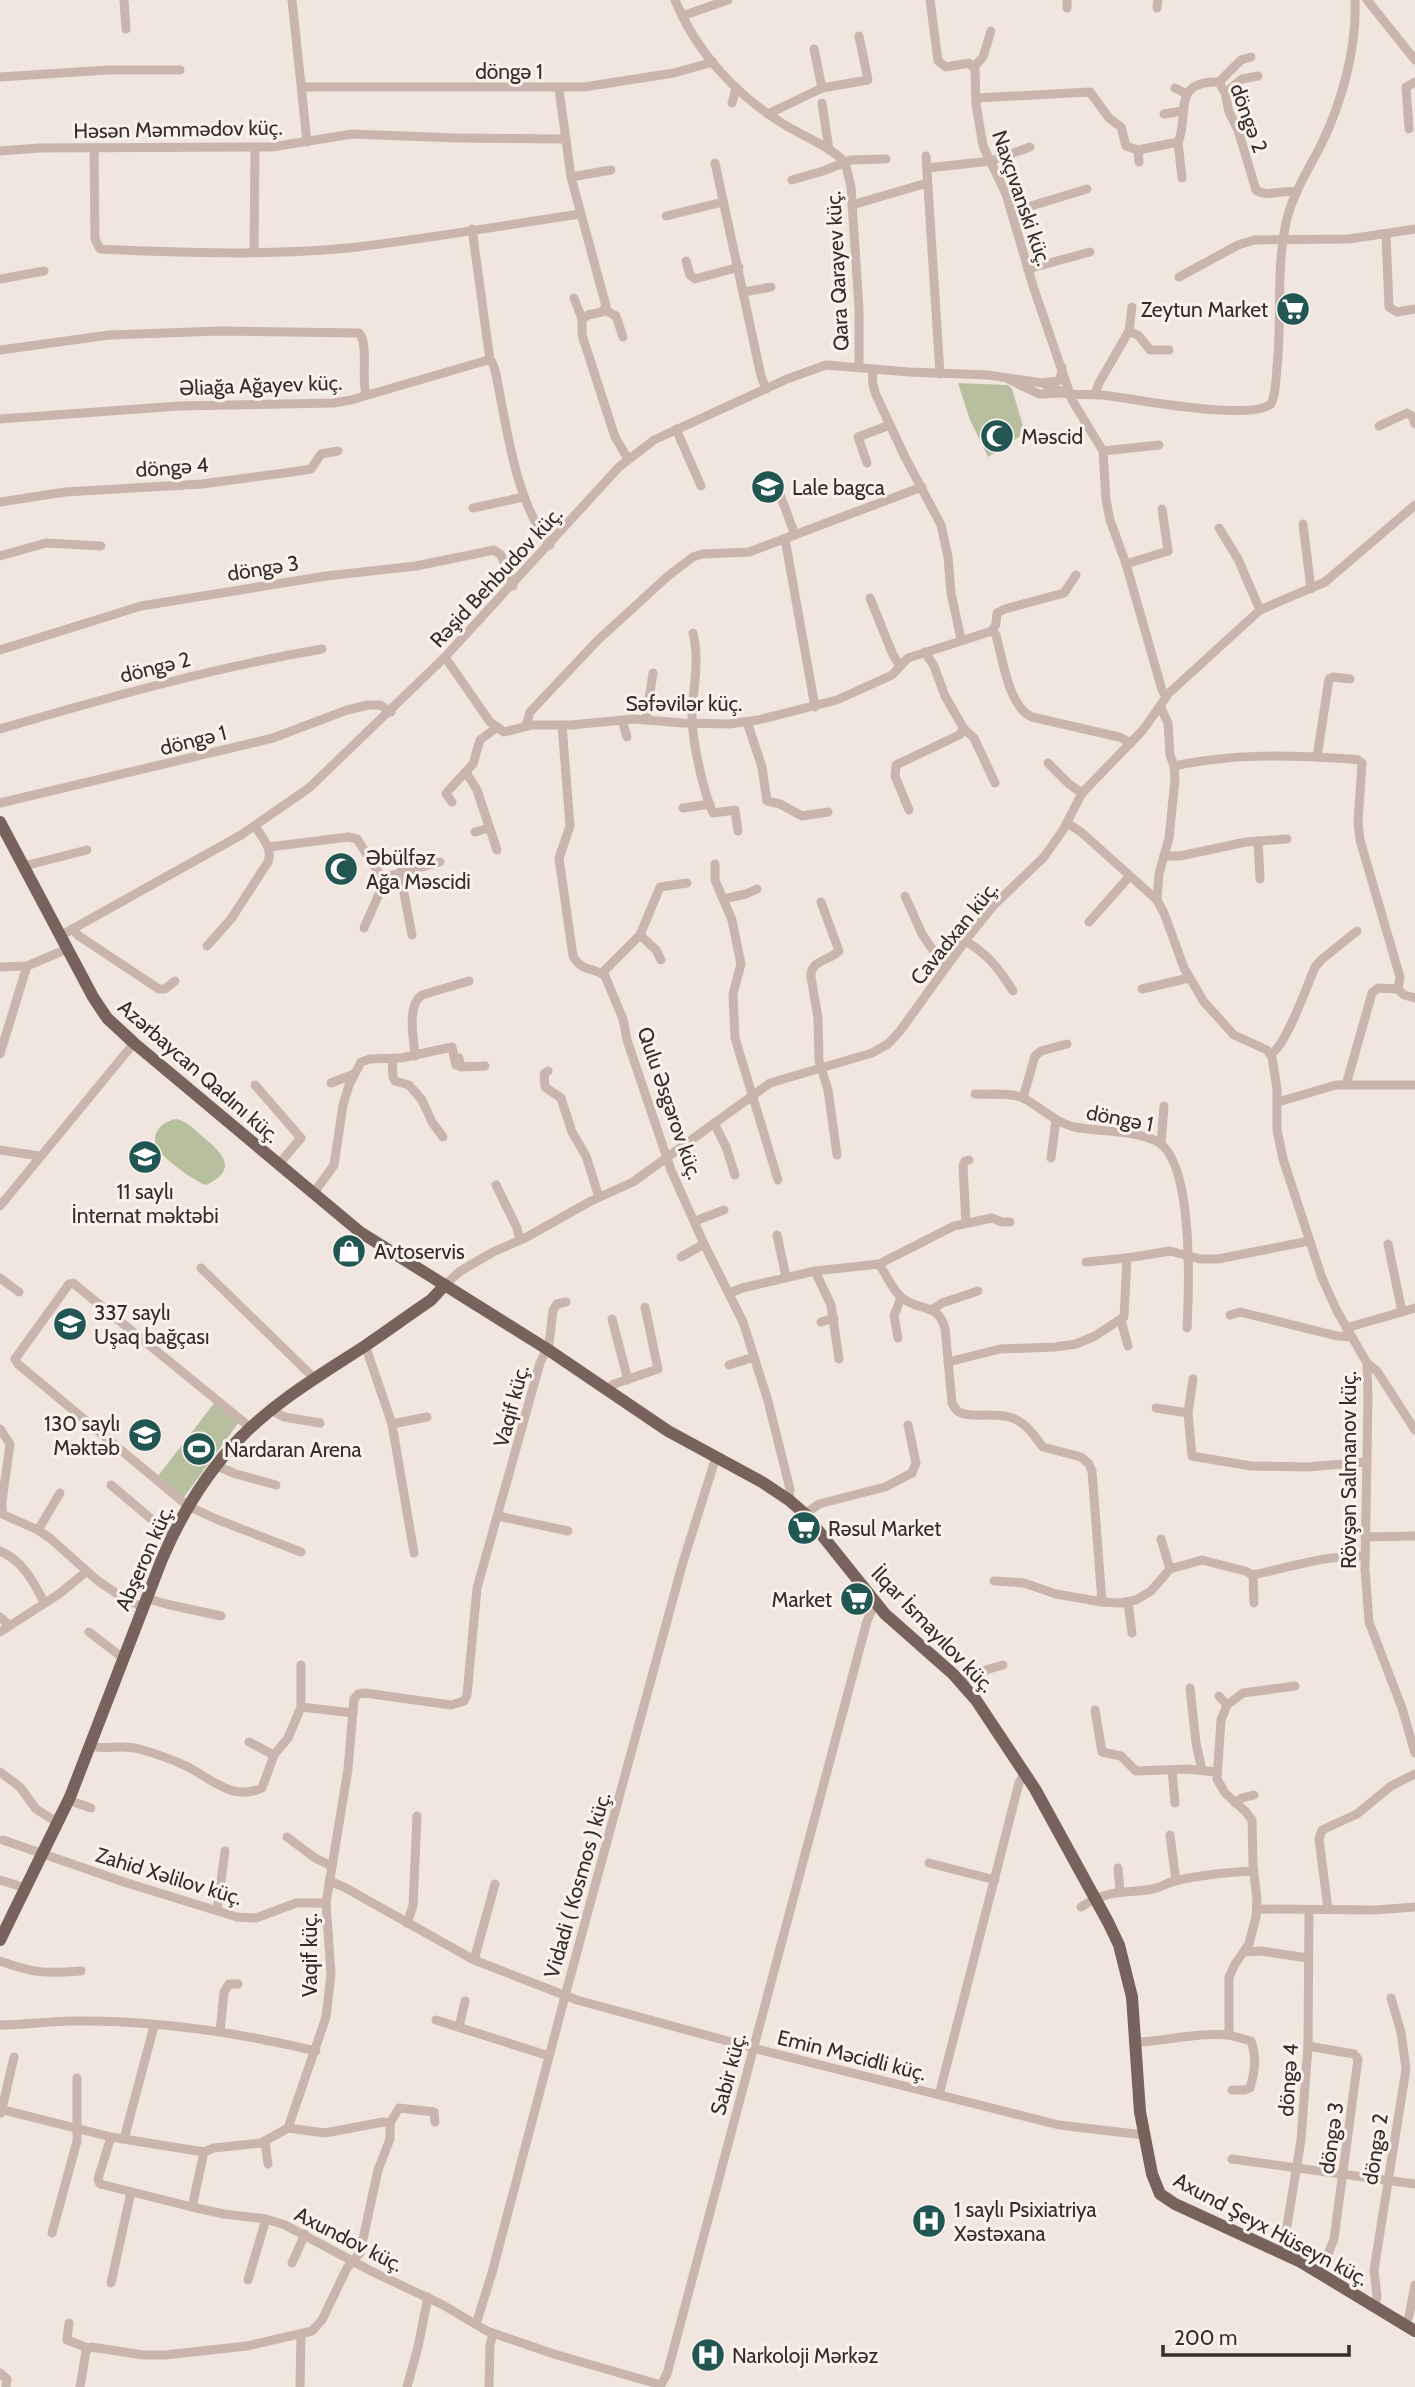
<svg xmlns="http://www.w3.org/2000/svg" width="1415" height="2387" font-family="Cabin,sans-serif">
<rect width="100%" height="100%" fill="#f1e6df"/>
<!-- green -->
<g fill="#b8bf9f">
<path d="M958,383L1008,385L1012,389L1025,433L988,457L970,420Z"/>
<path d="M176,1119C187,1121 195,1130 203,1137C223,1153 239,1170 206,1185C195,1182 162,1158 157,1147C150,1133 163,1121 176,1119Z"/>
<path d="M215,1402L239,1422L184,1497L158,1476Z"/>
</g>
<g fill="none" stroke-linecap="round" stroke-linejoin="round">
<!-- minor -->
<g stroke="#c9b5ab" stroke-width="9">
<path d="M124,0L126,29"/>
<path d="M292,0L307,142"/>
<path d="M675,0C696,52 737,96 785,125C805,137 829,146 845,162L851,187L859,309V367"/>
<path d="M930,0L938,61L946,67L969,63L975,69L976,104L983,146L1006,194L1033,286L1072,400L1103,451L1106,500L1110,520L1126,564L1162,690L1166,697"/>
<path d="M1067,0V8"/>
<path d="M1367,0L1415,60"/>
<path d="M1157,8L1158,0"/>
<path d="M682,16L728,0"/>
<path d="M814,49L822,88"/>
<path d="M974,67L983,57L991,31"/>
<path d="M0,77L108,70H180"/>
<path d="M1219,82L1241,60L1251,57"/>
<path d="M302,87H584L674,73L713,62"/>
<path d="M1175,88L1187,94"/>
<path d="M559,89L571,177L606,306L602,312L588,315L582,319V335L615,437L628,459"/>
<path d="M1225,93L1242,79L1258,76"/>
<path d="M976,98L1090,92L1109,118L1121,127L1126,146L1138,150L1178,142C1190,117 1170,80 1219,82L1225,93L1229,112L1238,130L1256,190C1267,198 1283,189 1297,192"/>
<path d="M732,103L736,89"/>
<path d="M822,103L829,150"/>
<path d="M768,114L822,88L868,80L859,36"/>
<path d="M1164,114L1182,111"/>
<path d="M1409,129L1406,87L1415,82"/>
<path d="M1178,142L1182,178"/>
<path d="M94,148L95,239L100,249C185,253 272,256 357,247C432,238 506,225 580,214"/>
<path d="M1138,150L1139,162"/>
<path d="M0,151L39,148L272,147L352,134L456,138L566,139"/>
<path d="M926,156L940,374"/>
<path d="M715,163L761,376L766,389"/>
<path d="M927,168L991,161L1030,147"/>
<path d="M571,177L611,170"/>
<path d="M792,180L823,171L851,160L886,159"/>
<path d="M852,205L927,183"/>
<path d="M1011,212L1087,189"/>
<path d="M666,216L723,202"/>
<path d="M472,229L490,360"/>
<path d="M1386,235L1389,307L1397,312L1415,309"/>
<path d="M254,252L255,148"/>
<path d="M686,261L690,275L695,279L739,267"/>
<path d="M1028,269L1090,252"/>
<path d="M1179,277L1238,245L1254,240L1349,239L1415,229"/>
<path d="M0,279L44,271"/>
<path d="M744,292L771,287"/>
<path d="M574,298L582,319"/>
<path d="M605,310L616,316L623,337"/>
<path d="M1129,331L1132,307"/>
<path d="M0,350L109,335L220,331L359,333C369,343 361,379 366,395"/>
<path d="M872,369L873,385L876,395L905,457L941,525L948,557L951,593L961,639"/>
<path d="M1010,380L1039,394"/>
<path d="M1042,394L1065,393L1046,385"/>
<path d="M1067,394C1081,395 1096,394 1110,396C1141,400 1248,421 1271,404C1276,394 1276,379 1277,367C1282,321 1276,274 1285,228C1290,198 1307,172 1321,145C1342,102 1357,48 1355,0"/>
<path d="M1095,394L1099,383L1129,331L1139,336L1150,350H1169"/>
<path d="M0,419L179,406L334,403L351,400L488,360L492,362L495,370C507,426 514,499 550,545"/>
<path d="M1379,426L1407,413L1412,416L1415,424"/>
<path d="M676,429L701,486"/>
<path d="M1103,451L1159,445"/>
<path d="M867,463L858,437L890,425"/>
<path d="M775,481L795,535"/>
<path d="M0,502L65,492L202,484L299,471L311,469L321,454L338,451"/>
<path d="M473,508L524,497"/>
<path d="M1303,524L1311,589"/>
<path d="M1219,528L1238,559L1260,610"/>
<path d="M785,539L815,707"/>
<path d="M0,556L46,543L101,546"/>
<path d="M1126,564L1168,551L1162,509"/>
<path d="M870,598L893,655L900,666"/>
<path d="M992,631L996,624L997,613L1005,609L1064,593L1076,575"/>
<path d="M693,633C700,661 693,687 692,716C692,740 703,791 713,813L735,810L738,831"/>
<path d="M0,650L141,606L326,576L416,566L494,550L501,555L513,586"/>
<path d="M445,657L490,722L504,732L532,725H571L633,719L683,723L729,724L758,720L837,700L892,675L908,658L992,631L996,635C1002,657 1009,708 1032,717L1119,737L1131,743"/>
<path d="M646,719L653,673"/>
<path d="M622,720L627,737"/>
<path d="M747,722L762,767L767,801L780,804L802,816L828,812"/>
<path d="M562,725L570,826L559,858L573,956C581,972 594,967 605,976L623,1019L627,1040L671,1170L704,1244L743,1322L768,1401L790,1489L789,1500"/>
<path d="M526,726L530,712L598,640L668,576L693,557L702,554L749,552L922,487"/>
<path d="M0,729C106,698 212,668 322,649"/>
<path d="M964,729L974,738L995,783"/>
<path d="M1317,757L1329,679L1333,677L1350,679"/>
<path d="M1048,763L1069,784L1082,793"/>
<path d="M1174,766C1233,753 1291,755 1351,759L1358,760L1362,763L1358,822L1360,840L1400,977L1398,989L1378,988L1372,993L1346,1085"/>
<path d="M466,772L477,790L497,850"/>
<path d="M452,802L446,794L448,791L473,764L480,740L496,728"/>
<path d="M0,803L273,738L347,710L368,705H380L391,712"/>
<path d="M683,808L710,804"/>
<path d="M909,810L895,776L896,765L959,735L964,729L945,696L934,666L925,652"/>
<path d="M1067,823L1081,832L1157,900L1164,913L1184,968L1204,1002L1234,1035L1267,1050L1272,1057L1277,1089V1130L1283,1159L1322,1278L1337,1311L1367,1363L1368,1397L1365,1569L1369,1622L1402,1708L1415,1753"/>
<path d="M475,832L489,828"/>
<path d="M1258,841L1260,879"/>
<path d="M269,847L348,837L357,839L382,878L379,894L364,928"/>
<path d="M1164,856H1180L1246,842L1287,839"/>
<path d="M715,864V880L732,920L741,964L733,994L735,1038L778,1180"/>
<path d="M24,866L87,850"/>
<path d="M400,872L412,935"/>
<path d="M382,878L440,862"/>
<path d="M905,896L922,934L945,968"/>
<path d="M723,899L746,894L757,889"/>
<path d="M1157,900L1159,874L1169,838L1175,780L1174,766L1170,755L1168,723L1160,706"/>
<path d="M821,902L839,951C829,961 810,960 811,977L818,1018L819,1061L828,1090L837,1155"/>
<path d="M1089,922L1129,877"/>
<path d="M72,929L79,936L159,989H165L175,981"/>
<path d="M640,935L656,950L661,960"/>
<path d="M60,936L241,835L309,788L445,657L619,467L654,440L787,379L826,365L909,372L988,375L1042,383L1058,381L1061,375L1062,367"/>
<path d="M965,941C987,953 1000,970 1013,991"/>
<path d="M207,946L231,919L268,862C273,848 262,838 255,826"/>
<path d="M0,967L27,966L67,949"/>
<path d="M602,973L640,935L660,887L687,883"/>
<path d="M1142,989L1189,978"/>
<path d="M1398,989L1404,995L1415,998"/>
<path d="M0,1054L27,966"/>
<path d="M1271,1054C1286,1046 1307,986 1315,967L1321,960L1357,931"/>
<path d="M415,1056C414,1038 406,1006 422,995L469,981"/>
<path d="M392,1058L393,1077L395,1081L409,1085L422,1100L432,1122L443,1137"/>
<path d="M459,1058L461,1067L485,1066"/>
<path d="M548,1071L544,1074L545,1087L561,1098L572,1132L586,1156L599,1197"/>
<path d="M331,1083L354,1074"/>
<path d="M255,1085L301,1138L278,1165"/>
<path d="M975,1094C989,1095 1011,1092 1023,1098C1041,1107 1054,1122 1074,1127C1099,1132 1137,1130 1158,1142C1194,1164 1189,1289 1187,1328"/>
<path d="M1023,1098L1035,1056L1041,1051L1067,1044"/>
<path d="M1278,1102L1336,1085H1415"/>
<path d="M714,1123L726,1147L735,1175"/>
<path d="M1161,1144L1164,1106"/>
<path d="M0,1150L39,1156"/>
<path d="M1051,1158L1056,1120"/>
<path d="M496,1185L517,1228L520,1240"/>
<path d="M313,1194L334,1165L343,1105L349,1085L361,1062L370,1059L401,1058L452,1047L456,1065"/>
<path d="M0,1206L134,1043"/>
<path d="M695,1221L724,1210"/>
<path d="M966,1223L963,1166L965,1161L969,1160"/>
<path d="M777,1235L786,1277"/>
<path d="M1388,1244L1402,1312"/>
<path d="M681,1257L704,1244"/>
<path d="M1086,1262L1127,1258"/>
<path d="M879,1264C886,1274 892,1289 901,1297C917,1312 937,1301 945,1328L952,1403C954,1406 955,1410 959,1412C970,1419 998,1411 1015,1419C1029,1426 1034,1436 1043,1447L1081,1457L1089,1464L1092,1471L1102,1602"/>
<path d="M201,1268L314,1378"/>
<path d="M815,1271L831,1305L839,1359"/>
<path d="M0,1278L19,1292"/>
<path d="M445,1285L459,1272L493,1252L525,1238L591,1201L633,1182L770,1083L872,1053L888,1044L900,1031L965,941L994,905L1044,857L1063,830L1082,793L1143,730L1169,693L1260,610L1325,582L1415,505"/>
<path d="M730,1293L742,1288L815,1271L879,1264L954,1226L992,1218L1002,1222H1010"/>
<path d="M932,1310L942,1303L978,1291"/>
<path d="M1230,1315L1240,1312L1337,1336L1351,1337"/>
<path d="M612,1319L628,1380"/>
<path d="M1121,1320L1128,1346"/>
<path d="M821,1322L834,1318"/>
<path d="M1346,1328L1415,1308"/>
<path d="M898,1338L894,1316L901,1297"/>
<path d="M365,1345L392,1424L414,1553"/>
<path d="M948,1362L1000,1349L1055,1347L1076,1344L1095,1336L1124,1317L1127,1258L1170,1251L1200,1259H1218L1309,1241"/>
<path d="M1367,1363L1377,1371L1415,1430"/>
<path d="M729,1365L754,1357"/>
<path d="M1193,1379L1188,1413L1192,1456L1251,1466L1307,1467L1367,1462"/>
<path d="M607,1389L614,1384L658,1369L645,1307"/>
<path d="M1156,1408L1188,1413"/>
<path d="M271,1410L284,1417L320,1423"/>
<path d="M392,1424L427,1417"/>
<path d="M251,1428L73,1283L69,1284L15,1359L18,1364L188,1506L216,1519L301,1552"/>
<path d="M0,1429L10,1444L2,1502V1514L38,1530L51,1539L98,1581L125,1599L143,1607"/>
<path d="M217,1466L236,1474L276,1485"/>
<path d="M111,1485L156,1523L173,1534"/>
<path d="M805,1514L819,1504L885,1487L912,1473L916,1463L908,1425"/>
<path d="M498,1516L568,1531"/>
<path d="M38,1530L60,1493"/>
<path d="M1365,1537L1414,1536"/>
<path d="M1161,1539L1170,1569"/>
<path d="M0,1551C23,1561 33,1581 44,1602"/>
<path d="M1253,1575L1254,1603"/>
<path d="M994,1581L1024,1583L1056,1594L1102,1602L1121,1603L1136,1600L1151,1591L1170,1569L1202,1560L1245,1571L1253,1575C1291,1567 1326,1555 1365,1556"/>
<path d="M146,1598L166,1604L221,1616"/>
<path d="M1128,1602L1132,1633"/>
<path d="M0,1617L9,1625"/>
<path d="M0,1632L59,1594L86,1572"/>
<path d="M89,1632L123,1658"/>
<path d="M962,1683L975,1673L1003,1665"/>
<path d="M1190,1688L1196,1743L1202,1770"/>
<path d="M1219,1696L1227,1705"/>
<path d="M301,1707L353,1713"/>
<path d="M1095,1710L1102,1752L1121,1756L1136,1771L1188,1769L1216,1772"/>
<path d="M249,1742L274,1755"/>
<path d="M90,1746C106,1750 122,1744 139,1749C154,1753 171,1759 186,1766C211,1778 232,1802 262,1788L274,1755L288,1738L301,1707V1665"/>
<path d="M1172,1770L1175,1803"/>
<path d="M0,1772L20,1787L36,1809L58,1823"/>
<path d="M68,1800L91,1808"/>
<path d="M1235,1803L1242,1798L1254,1795"/>
<path d="M1170,1835L1176,1881"/>
<path d="M287,1837L315,1858L332,1866"/>
<path d="M3,1840L124,1882L237,1917L256,1918L296,1903H326"/>
<path d="M929,1863L995,1880"/>
<path d="M1118,1868L1120,1892"/>
<path d="M0,1880L26,1888"/>
<path d="M329,1881L344,1887L474,1960L577,2000L753,2048L1059,2125L1144,2135"/>
<path d="M1081,1907C1108,1889 1123,1894 1153,1889C1161,1887 1169,1882 1178,1880C1203,1875 1228,1872 1253,1871"/>
<path d="M1257,1909L1376,1910L1415,1907"/>
<path d="M1328,1909L1319,1839L1322,1830L1357,1814L1391,1786L1415,1774"/>
<path d="M217,1910L225,1851"/>
<path d="M407,1923L413,1906L417,1816"/>
<path d="M1244,1952L1261,1951L1308,1958"/>
<path d="M474,1960L495,1884"/>
<path d="M0,1961C33,1973 45,1974 81,1971"/>
<path d="M436,2020L549,2056"/>
<path d="M0,2025C25,2025 50,2021 75,2021C154,2020 240,2033 316,2051"/>
<path d="M459,2027L465,2001"/>
<path d="M220,2032L224,1992L229,1984H238"/>
<path d="M1229,2035L1251,2041C1257,2057 1255,2071 1250,2088L1244,2090H1232"/>
<path d="M1136,2042C1168,2041 1197,2032 1229,2035V1977L1235,1964L1249,1944L1256,1917L1257,1900L1253,1865L1252,1820L1245,1811L1225,1793L1217,1779L1221,1720L1227,1705L1243,1693L1295,1686"/>
<path d="M1308,2046L1354,2054L1358,2059L1334,2239L1321,2273"/>
<path d="M939,2095L1019,1783L1025,1772"/>
<path d="M0,2109L111,2137L204,2152L192,2207L224,2214L266,2219L285,2225L373,2272L443,2305L487,2331L554,2354L661,2385L667,2374L867,1621L875,1603"/>
<path d="M1,2113L14,2057"/>
<path d="M390,2123L399,2108L434,2112L435,2122"/>
<path d="M111,2137L98,2179L100,2184L192,2207"/>
<path d="M124,2139L154,2026"/>
<path d="M265,2142L268,2164"/>
<path d="M204,2152L214,2148L261,2143L288,2128"/>
<path d="M1232,2159L1415,2184"/>
<path d="M52,2233L77,2141V2078"/>
<path d="M1279,2250L1287,2226L1301,2140L1308,2046L1309,1910"/>
<path d="M292,2263L305,2234"/>
<path d="M248,2280L266,2219"/>
<path d="M111,2283L131,2192"/>
<path d="M1375,2307L1377,2296L1374,2270L1406,2069L1401,2032L1391,1998"/>
<path d="M69,2323L67,2340L88,2348"/>
<path d="M476,2324L492,2273L565,1996L683,1562L716,1457"/>
<path d="M1405,2325L1409,2316L1415,2285"/>
<path d="M0,2373L7,2379L6,2387"/>
<path d="M80,2387L86,2351L91,2347L143,2355H165L247,2346L312,2331L322,2320L347,2268L360,2253L378,2170L390,2139V2123L383,2122L325,2133L288,2128L326,2017L331,1974L326,1903L348,1769L354,1699L358,1694L365,1693L451,1705L464,1701L467,1695L477,1588L540,1363L549,1344L553,1310L557,1304L566,1302"/>
<path d="M300,2387L301,2334"/>
<path d="M407,2387L418,2347L428,2297"/>
<path d="M489,2387L490,2345L493,2334"/>
</g>
<!-- major -->
<g stroke="#78625c" stroke-width="12">
<path d="M0,822L93,997L107,1018L134,1043L360,1232L547,1349L668,1431L762,1482L789,1500L805,1514L885,1614L953,1674L976,1700L1035,1789L1108,1922L1119,1945L1132,1997L1140,2112L1152,2174L1160,2194L1175,2204L1301,2262L1415,2331"/>
<path d="M0,1940L70,1797L162,1559C181,1515 206,1473 240,1438C276,1401 322,1374 365,1346C387,1331 409,1315 431,1300L445,1285"/>
</g>
</g>
<!-- icons -->
<defs>
<g id="supermarket-disc" transform="scale(1.75)"><circle r="9.5" fill="#225653" stroke="#f9f1eb"/><path d="M-6-5.5h2.5l.6 2H6L4.5 2H-2.5L-4.4-4H-6ZM-1.5 3.2a1.3 1.3 0 1 0 .1 0ZM3 3.2a1.3 1.3 0 1 0 .1 0Z" fill="#fff"/></g>
<g id="mosque-disc" transform="scale(1.75)"><circle r="9.5" fill="#225653" stroke="#f9f1eb"/><path d="M3.5-4.9A6 6 0 1 0 3.5 4.9A5 5 0 1 1 3.5-4.9Z" fill="#fff"/></g>
<g id="school-disc" transform="scale(1.75)"><circle r="9.5" fill="#225653" stroke="#f9f1eb"/><path d="M0-5L7-2L0 1L-7-2ZM-4 1L0 2.5L4 1V4Q0 6-4 4Z" fill="#fff"/></g>
<g id="shop-disc" transform="scale(1.75)"><circle r="9.5" fill="#225653" stroke="#f9f1eb"/><path d="M-5-2.5h2.3a2.7 3.5 0 0 1 5.4 0H5L5.5 6h-11ZM-1.5-2.5h3a1.5 2.3 0 0 0-3 0Z" fill="#fff"/></g>
<g id="stadium-disc" transform="scale(1.75)"><circle r="9.5" fill="#225653" stroke="#f9f1eb"/><path d="M0-5a6.5 5 0 1 0 0 10a6.5 5 0 1 0 0-10ZM-3.5-1.8h7v3.6h-7Z" fill="#fff"/></g>
<g id="hospital-disc" transform="scale(1.75)"><circle r="9.5" fill="#225653" stroke="#f9f1eb"/><path d="M-5-5h3v3.5h4V-5h3V5h-3V1.5h-4V5h-3Z" fill="#fff"/></g>
</defs>
<g fill-rule="evenodd">
<use href="#supermarket-disc" x="1293" y="309"/>
<use href="#mosque-disc" x="997" y="436"/>
<use href="#school-disc" x="768" y="487"/>
<use href="#mosque-disc" x="341" y="869"/>
<use href="#school-disc" x="145" y="1157"/>
<use href="#shop-disc" x="349" y="1251"/>
<use href="#school-disc" x="70" y="1324"/>
<use href="#school-disc" x="145" y="1435"/>
<use href="#stadium-disc" x="199" y="1449"/>
<use href="#supermarket-disc" x="804" y="1528"/>
<use href="#supermarket-disc" x="857" y="1599"/>
<use href="#hospital-disc" x="929" y="2221"/>
<use href="#hospital-disc" x="708" y="2355"/>
</g>
<g text-anchor="middle" dominant-baseline="central" stroke-width="6" stroke-linejoin="round" paint-order="stroke">
<!-- street labels -->
<g font-size="21" fill="#372c2a" stroke="#f9f1eb">
<text x="509" y="71">döngə 1</text>
<text transform="translate(1249 118) rotate(70)">döngə 2</text>
<text transform="translate(178 129) rotate(-1)">Həsən Məmmədov küç.</text>
<text transform="translate(1022 198) rotate(71)">Naxçıvanski küç.</text>
<text transform="translate(837 271) rotate(-93)">Qara Qarayev küç.</text>
<text transform="translate(261 385) rotate(-2)">Əliağa Ağayev küç.</text>
<text transform="translate(172 467) rotate(-4)">döngə 4</text>
<text transform="translate(263 568) rotate(-9)">döngə 3</text>
<text transform="translate(496 577) rotate(-47)">Rəşid Behbudov küç.</text>
<text transform="translate(155 667) rotate(-14)">döngə 2</text>
<text x="684" y="703">Səfəvilər küç.</text>
<text transform="translate(193 740) rotate(-14)">döngə 1</text>
<text transform="translate(954 933) rotate(-51)">Cavadxan küç.</text>
<text transform="translate(199 1071) rotate(41)">Azərbaycan Qadını küç.</text>
<text transform="translate(670 1103) rotate(71)">Qulu Əsgərov küç.</text>
<text transform="translate(1120 1118) rotate(11)">döngə 1</text>
<text transform="translate(511 1406) rotate(-75)">Vaqif küç.</text>
<text transform="translate(1348 1470) rotate(-90)">Rövşən Salmanov küç.</text>
<text transform="translate(144 1558) rotate(-66)">Abşeron küç.</text>
<text transform="translate(933 1629) rotate(46)">İlqar İsmayılov küç.</text>
<text transform="translate(169 1876) rotate(17)">Zahid Xəlilov küç.</text>
<text transform="translate(577 1885) rotate(-74)">Vidadi ( Kosmos ) küç.</text>
<text transform="translate(309 1955) rotate(-90)">Vaqif küç.</text>
<text transform="translate(852 2055) rotate(14)">Emin Məcidli küç.</text>
<text transform="translate(728 2074) rotate(-75)">Sabir küç.</text>
<text transform="translate(1288 2080) rotate(-86)">döngə 4</text>
<text transform="translate(1331 2138) rotate(-82)">döngə 3</text>
<text transform="translate(1375 2149) rotate(-81)">döngə 2</text>
<text transform="translate(1271 2229) rotate(28)">Axund Şeyx Hüseyn küç.</text>
<text transform="translate(349 2239) rotate(27)">Axundov küç.</text>
</g>
<!-- poi labels -->
<g font-size="21" fill="#372c2a" stroke="#f9f1eb" text-anchor="start">
<text x="1268" y="309" text-anchor="end">Zeytun Market</text>
<text x="1021" y="436">Məscid</text>
<text x="792" y="487">Lale bagca</text>
<text x="366" y="857">Əbülfəz<tspan x="366" dy="24">Ağa Məscidi</tspan></text>
<text x="145" y="1191" text-anchor="middle">11 saylı<tspan x="145" dy="24">İnternat məktəbi</tspan></text>
<text x="374" y="1251">Avtoservis</text>
<text x="94" y="1312">337 saylı<tspan x="94" dy="24">Uşaq bağçası</tspan></text>
<text x="120" y="1423" text-anchor="end">130 saylı<tspan x="120" dy="24">Məktəb</tspan></text>
<text x="224" y="1449">Nardaran Arena</text>
<text x="828" y="1528">Rəsul Market</text>
<text x="832" y="1599" text-anchor="end">Market</text>
<text x="954" y="2209">1 saylı Psixiatriya<tspan x="954" dy="24">Xəstəxana</tspan></text>
<text x="732" y="2355">Narkoloji Mərkəz</text>
</g>
</g>
<!-- scale -->
<path d="M1163 2345v10h186v-10" fill="none" stroke="#372c2a" stroke-width="3.5"/>
<text x="1174" y="2345" font-size="21" fill="#372c2a" stroke="#f9f1eb" stroke-width="5" paint-order="stroke">200 m</text>
</svg>
